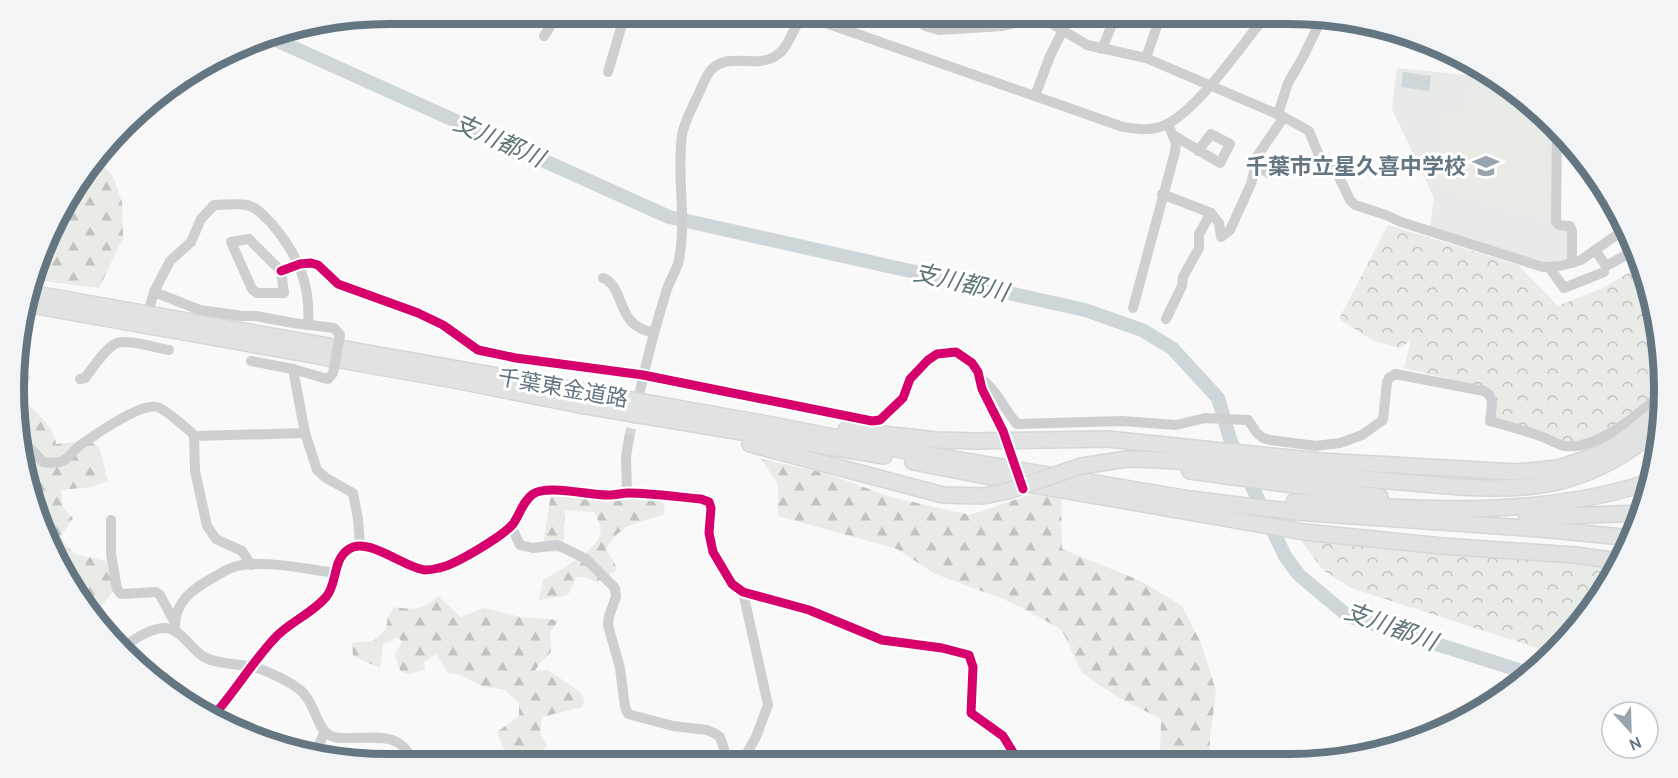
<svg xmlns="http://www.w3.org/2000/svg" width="1678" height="778" font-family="Cabin,'Noto Sans JP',sans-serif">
<defs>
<pattern id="forest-firs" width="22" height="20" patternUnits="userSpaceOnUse" patternTransform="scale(1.5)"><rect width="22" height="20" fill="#e8ebe6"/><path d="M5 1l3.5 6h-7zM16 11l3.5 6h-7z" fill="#c0c3c0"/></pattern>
<pattern id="park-crowns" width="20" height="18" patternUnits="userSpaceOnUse" patternTransform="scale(1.5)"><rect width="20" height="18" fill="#e8ebe6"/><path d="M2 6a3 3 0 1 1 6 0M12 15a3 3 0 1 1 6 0" fill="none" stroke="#c0c3c0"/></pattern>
</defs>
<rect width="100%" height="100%" fill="#f9f9f9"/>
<!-- built -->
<g fill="#e8e9e9">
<path d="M1397,68L1486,77L1552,122L1554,133L1553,224L1565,228L1568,232L1569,258L1550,264L1430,227L1434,198L1392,109Z"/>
<path d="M17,439L37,460L32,489Z"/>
</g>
<!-- forest -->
<g fill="url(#forest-firs)">
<path d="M96,160L112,174L122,202L123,238L99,288L35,280L77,181Z"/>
<path d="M19,355L31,378L20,396C31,408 56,428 56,444L89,441L99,447L108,481L91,487L61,490L63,508L73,518L60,537L74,554L106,561L116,587L100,608L89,607L52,555L32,488L38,452L17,430Z"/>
<path d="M761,459L825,473L891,497L970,515L1032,494L1061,498L1062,549L1141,581L1182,606L1201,643L1216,691L1210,739V762H1158L1160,755L1161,719L1119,698L1082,673L1062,630L1030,612L1003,599L935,574L897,549L778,516V484Z"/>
<path d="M551,494L602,501L626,497L662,500L665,509L663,515C637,523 620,524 606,549L616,566V571L596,582C590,579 583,575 576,578L568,595L539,600L543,580C558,571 594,553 600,535C602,528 598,519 594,512L565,510L563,552H542Z"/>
<path d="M438,596L461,617L484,608L521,617L559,620L550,632L551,652L540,663L535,671L548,670L580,692L585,701L582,707L542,717L540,733L547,746C535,761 530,764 510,764L497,732L519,716V703L505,690L482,686L461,675L448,673L436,654L424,662L425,670L409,674L400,671L395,654L402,642L398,637L383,644L380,668L353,656L352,643L373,641L386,629L388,617L394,607C412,610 425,610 438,596Z"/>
</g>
<!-- park -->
<g fill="url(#park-crowns)">
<path d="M1388,225L1518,265L1558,306L1603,288L1640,266L1664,389C1638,409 1598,448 1562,441C1544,438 1514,424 1495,418L1496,396L1490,389L1404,368L1411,340L1400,348L1374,341L1339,319Z"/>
<path d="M1300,539L1617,566L1587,618L1552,653L1351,588L1323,570Z"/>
</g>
<!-- garden -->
<path fill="#e8ebe6" d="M1465,92L1514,96L1540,114L1546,131L1547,222L1443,191L1437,177L1447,110L1462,112Z"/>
<!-- water -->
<path fill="#ced6d9" d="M1403,72L1431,76L1429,91L1401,87Z"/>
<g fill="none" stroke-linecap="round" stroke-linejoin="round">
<!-- river -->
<path stroke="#ced6d9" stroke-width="14" d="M265,35L669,217L1085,310L1142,330L1172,348L1218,398L1231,442L1285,556L1299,575L1348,616L1531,674"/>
<!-- minor-tunnel -->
<g stroke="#d4d8dc" stroke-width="10" stroke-dasharray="10 5" stroke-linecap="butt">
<path d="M1004,435L1018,475"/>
<path d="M629,438L641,387"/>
</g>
<!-- highway casing -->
<g stroke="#d5d6d6" stroke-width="18">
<g id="highway">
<path d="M30,293L762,423L895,449L1190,499L1296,512L1540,529L1633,538"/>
<path d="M25,304L459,381L580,405L884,456"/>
<path d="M846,430L937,440L976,441L1108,439L1321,461L1517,472L1558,468L1597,455L1621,442L1660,410"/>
<path d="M750,444L943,495L983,496"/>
<path d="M1127,459C1180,459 1232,467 1285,472C1327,476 1370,479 1412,483C1458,487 1515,493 1561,481C1597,472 1628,454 1656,430"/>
<path d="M913,462L1017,482L1304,532L1442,546L1574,555L1620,561"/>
<path d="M1190,471L1380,497"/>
<path d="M1294,502C1411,508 1532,520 1646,483"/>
<path d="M1526,514L1567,516L1640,513"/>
</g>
</g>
<!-- minor -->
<g stroke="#cecfd0" stroke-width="10">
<path d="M600,14L623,22"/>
<path d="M800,14L1123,127C1136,129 1148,131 1160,127C1194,117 1243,43 1267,14"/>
<path d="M913,14L925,26L939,30L1003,26L1020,22H1049L1087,45L1146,58L1284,117L1309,131L1320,158L1339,177L1350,200L1355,205L1386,215L1401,222L1543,267L1560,266L1581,260L1625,229"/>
<path d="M350,22L352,20"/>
<path d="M544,36L558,14"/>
<path d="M1102,49L1111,27"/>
<path d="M1146,58L1161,14"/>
<path d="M608,72L625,14"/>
<path d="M1035,96L1050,56L1063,30"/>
<path d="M1278,114L1288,83L1303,57L1321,20"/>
<path d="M1556,125L1557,136L1556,222L1559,225L1570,226L1572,231V263"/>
<path d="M1173,135L1220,163L1230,144L1211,134L1198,151"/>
<path d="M1255,166L1271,174"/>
<path d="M1162,194L1211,213L1219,223L1221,237L1230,230L1251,184L1258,155L1284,117"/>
<path d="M249,239L281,271L284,293H257L252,289L231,242Z"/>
<path d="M1595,250L1606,266L1637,249"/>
<path d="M1549,267L1564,288L1604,272"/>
<path d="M281,271L300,264L311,263L318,265L338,284L418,313L443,325L478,350L516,358L643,375L872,421L880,420L903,398L910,379L928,360L937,354L956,352L972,363L978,372L982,389L996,414L1003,432"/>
<path d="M603,278C620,284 619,310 632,322C637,328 646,331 654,333"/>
<path d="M154,292L200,310L242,316H256L293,323L334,328L340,335"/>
<path d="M150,306L154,292L170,261L191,242L201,219L214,205C224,205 237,203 247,205C257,207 265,217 272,224C298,255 311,284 308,325"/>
<path d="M1133,308L1175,152L1176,143L1168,124"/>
<path d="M1166,319L1182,286L1183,277L1199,248V234L1211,213"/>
<path d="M251,361L293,369"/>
<path d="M979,377C997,390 1003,407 1017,424L1122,421L1176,425L1205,418L1248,420L1257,433L1263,438L1270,440L1316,446L1340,443L1362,435L1383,420L1387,382L1389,378L1395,374L1484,391C1496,397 1491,410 1490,421C1508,426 1526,431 1543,437C1551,440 1557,445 1565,446C1599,450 1638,413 1664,393"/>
<path d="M324,378L293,369L305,433L317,470L326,478L353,493L358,519L360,545"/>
<path d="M80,379L85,378C92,369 106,347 117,343C128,339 156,348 169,350"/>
<path d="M641,387C648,354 657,321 667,289C670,281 675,272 678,264C688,221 676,178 682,135C684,122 692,109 697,97C702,88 705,76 712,69C729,52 755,68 774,57C790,49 792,26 805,14"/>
<path d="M17,435L43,462C69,466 66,455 83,443C98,433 140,403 157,407C166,409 183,426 191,432L194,436L195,471L207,526L216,539L242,551L251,565"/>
<path d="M194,436L305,433"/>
<path d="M627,493L626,457L629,438"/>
<path d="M111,520V554L117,589L121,594L156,592L160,595L175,623"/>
<path d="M511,526L520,545L533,548L557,545L564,548L586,559L615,588L616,597L609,616L608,625L620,668L625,707L628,714L673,726L707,730L714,733L720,737L726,755L731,763"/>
<path d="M175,631C173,601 194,588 216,576C224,571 233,566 242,565C271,561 306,569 335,573"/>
<path d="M120,649C132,641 149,628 165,628C182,629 191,650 204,657C217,664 235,664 249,666C263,668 288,681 299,689C315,701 316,727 328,734C334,739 343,738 350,738C382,738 400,732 415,764"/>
<path d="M214,715C235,691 252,663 273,640C288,622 311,615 326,597C338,583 332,560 349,549C368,536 404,568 425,570C430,570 435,569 439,568C455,565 503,536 513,524C520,514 523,501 533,494C548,484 591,496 610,495C616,495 622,493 628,493C652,493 677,497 701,499L709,502L711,508L709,533L713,552L732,584L743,592L809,610L882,640L942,648L969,655L973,667L971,713L1003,736L1019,762"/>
<path d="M316,750L325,732"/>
<path d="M741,763L756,737L768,705L743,592"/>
<path d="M603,764H623"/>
</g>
<!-- highway -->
<use href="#highway" stroke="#e1e2e2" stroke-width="15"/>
<!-- highway-bridge casing -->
<g stroke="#d5d6d6" stroke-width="18" stroke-linecap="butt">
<path id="highway-bridge" d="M983,496L1008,491L1081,466L1127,459"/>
</g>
<!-- minor-bridge -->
<path stroke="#cecfd0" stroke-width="10" d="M324,378L328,379L333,373L340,335"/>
<!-- highway-bridge -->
<use href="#highway-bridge" stroke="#e1e2e2" stroke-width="15"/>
<!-- cycleway casing -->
<g stroke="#fff" stroke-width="13">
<g id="cycleway">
<path d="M281,271L300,264L311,263L318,265L338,284L418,313L443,325L478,350L516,358L643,375L872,421L880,420L903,398L910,379L928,360L937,354L956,352L972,363L978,372L982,389L1003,431L1023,489"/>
<path d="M214,715C235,691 252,663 273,640C288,622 311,615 326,597C338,583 332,560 349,549C368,536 404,568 425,570C430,570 435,569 439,568C455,565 503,536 513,524C520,514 523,501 533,494C548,484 591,496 610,495C616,495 622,493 628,493C652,493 677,497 701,499L709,502L711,508L709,533L713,552L732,584L743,592L809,610L882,640L942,648L969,655L973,667L971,713L1003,736L1019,762"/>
</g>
</g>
<!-- cycleway -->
<use href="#cycleway" stroke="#d6006c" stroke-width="9"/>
</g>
<!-- icons -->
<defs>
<g id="school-bare" transform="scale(2.07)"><path d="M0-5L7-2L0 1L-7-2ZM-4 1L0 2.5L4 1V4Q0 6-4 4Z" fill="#99a4ac" stroke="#fff" stroke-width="2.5" paint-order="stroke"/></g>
</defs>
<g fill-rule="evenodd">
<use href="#school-bare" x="1486" y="166"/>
</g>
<g text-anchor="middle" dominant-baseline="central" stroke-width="6" stroke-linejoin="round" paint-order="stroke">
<!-- poi labels -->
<g font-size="22" font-weight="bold" fill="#657683" stroke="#fff" text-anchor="end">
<text x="1466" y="166">千葉市立星久喜中学校</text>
</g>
<!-- street labels -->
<g font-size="22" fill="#657683" stroke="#fff">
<text transform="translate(563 388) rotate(10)">千葉東金道路</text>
</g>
<!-- water labels -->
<g font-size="24" font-style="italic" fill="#60757c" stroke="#fff">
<text transform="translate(499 140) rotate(24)">支川都川</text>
<text transform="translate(961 282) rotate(13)">支川都川</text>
<text transform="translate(1391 626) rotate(20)">支川都川</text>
</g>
</g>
<!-- crop -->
<path d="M0 0H1678V778H0ZM389 24H1289A365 365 0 0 1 1654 389V389A365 365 0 0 1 1289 754H389A365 365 0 0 1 24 389V389A365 365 0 0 1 389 24Z" fill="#f3f4f5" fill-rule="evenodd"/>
<path fill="none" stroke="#657683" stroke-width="8" d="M389 24H1289A365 365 0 0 1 1654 389V389A365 365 0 0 1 1289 754H389A365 365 0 0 1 24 389V389A365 365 0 0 1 389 24Z"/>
<!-- north arrow -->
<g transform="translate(1630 730) rotate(158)"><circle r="28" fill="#ffffff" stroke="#c1c8cd" stroke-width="1.5"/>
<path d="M0-4.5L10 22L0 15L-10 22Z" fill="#99a4ac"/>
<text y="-9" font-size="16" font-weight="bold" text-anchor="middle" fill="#657683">N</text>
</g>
</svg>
